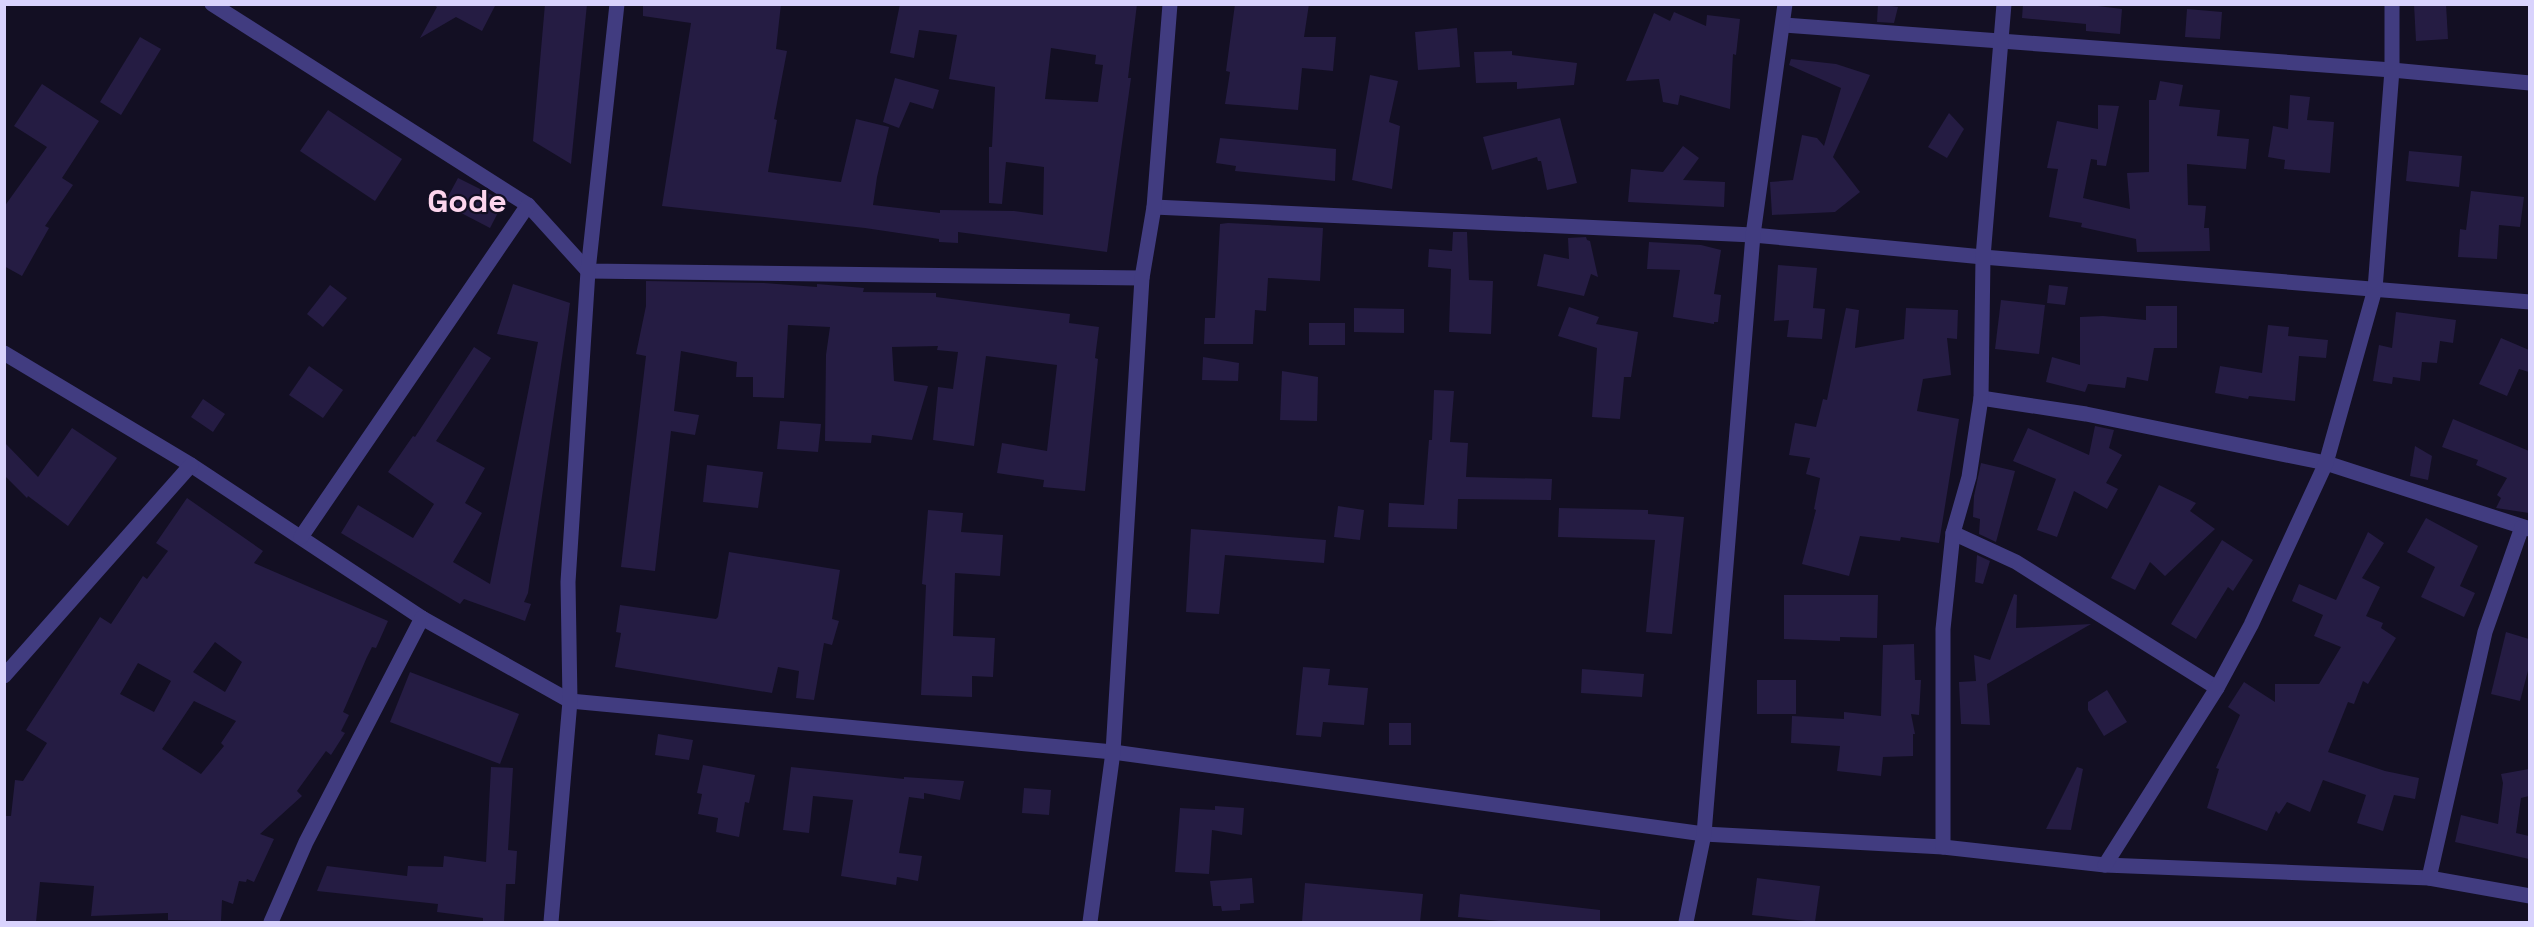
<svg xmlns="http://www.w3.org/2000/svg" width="2534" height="927" font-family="'Space Grotesk',sans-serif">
<rect width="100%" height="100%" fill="#130f23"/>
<!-- building -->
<g fill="#251c43" fill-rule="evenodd">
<path d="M432,4H496L482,31L456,17L420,38L437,7Z"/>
<path d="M545,4H587L571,164L533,141Z"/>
<path d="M643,4H781L776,49L787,51L774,119L777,120L768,172L841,182L856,119L889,127L877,177L873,205L940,213V210L1014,211L1043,215L1044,167L1006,162L1002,204L989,203V147H992L995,87L949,79L957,35L919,30L914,58L890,53L900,4H1137L1128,78H1131L1107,252L958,232V243L939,242V239L865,228L662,206L691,23L643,16ZM1051,48L1096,55L1095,64L1103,65L1098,102L1045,99Z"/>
<path d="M1235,4H1309L1304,37H1336L1333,71L1302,68L1298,110L1225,104L1230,72L1226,71Z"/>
<path d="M1878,4L1898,7L1894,23L1877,22Z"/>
<path d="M2023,4H2082L2122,9L2120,34L2086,31V24L2022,18Z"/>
<path d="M2414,4H2446L2448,39L2416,41Z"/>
<path d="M2187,9L2222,12L2220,39L2185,37Z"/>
<path d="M1674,12L1706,26L1707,15L1740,19L1736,55L1733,54L1730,109L1680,95L1678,105L1663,102L1659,79L1626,81L1654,13L1670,21Z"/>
<path d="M1457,28L1460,67L1418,70L1415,32Z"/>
<path d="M140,37L161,49L121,115L100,102Z"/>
<path d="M1512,51V55L1577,63L1574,85L1517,89V82L1476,83L1474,52Z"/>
<path d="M1791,59L1836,64L1870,75L1833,157L1860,192L1835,212L1772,215L1770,182L1793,180L1802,135L1817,138L1824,146L1841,88L1789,65Z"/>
<path d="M1370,75L1398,81L1389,122L1400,126L1392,189L1352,180Z"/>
<path d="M895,78L939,90L933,109L910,102L899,128L883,122Z"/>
<path d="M2160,81L2183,85L2179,106L2220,110L2217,136L2249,139L2246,169L2187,164L2188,205L2206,206L2204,228H2209L2210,251L2137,252L2136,239L2081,227L2082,223L2049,217L2058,169L2047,168L2057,121L2098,129V105L2119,106L2106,166L2097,165V160L2091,159L2083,198L2130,209L2127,173L2149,172V100H2156Z"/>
<path d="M42,84L99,121L62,178L73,185L45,226L49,228L22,276L4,266V207L47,147L14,126Z"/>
<path d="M2290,95L2310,97L2307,120L2334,122L2330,173L2284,169L2285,160L2268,157L2273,126L2288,129Z"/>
<path d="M328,110L402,159L375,201L300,151Z"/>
<path d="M1949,113L1964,129L1947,158L1928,147Z"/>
<path d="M1560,118L1577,183L1547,190L1541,161H1538L1537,157L1492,170L1483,137Z"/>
<path d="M1220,138L1336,149L1335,181L1235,171L1236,166L1216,163Z"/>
<path d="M1683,146L1699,158L1683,180L1725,182L1724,207L1628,202L1631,169L1663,172Z"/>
<path d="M2409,151L2462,156L2459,187L2406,181Z"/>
<path d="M458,178L504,201L490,228L444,204Z"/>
<path d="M2471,191L2524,197L2520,227L2499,225L2497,259L2458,257L2460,229L2466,230Z"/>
<path d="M1228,223L1323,228L1320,281L1268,278L1266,311L1255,310L1253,344H1204L1205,318H1215L1220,224Z"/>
<path d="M1453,232H1467L1469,280L1493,281L1491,334L1449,332L1451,269L1428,267L1429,249L1452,251Z"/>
<path d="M1586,237L1587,240L1590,241L1598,277L1591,274L1584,296L1537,286L1544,254L1569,259L1568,238Z"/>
<path d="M1649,242L1701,245L1721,250L1714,294L1721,295L1718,322H1714V324L1673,317L1680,270L1647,269Z"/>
<path d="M1778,265L1817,268L1813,308L1825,309L1822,339L1787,337L1789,320L1774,321Z"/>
<path d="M646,281L764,283L817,287V284L864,288L863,292L936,293V297L1070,314L1069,323L1099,327L1095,358L1098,359L1085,491L1043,487L1044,480L997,473L1002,443L1047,451L1057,365L986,356L974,446L933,440L938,387L953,389L958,352L937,350L938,346L892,347L894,381L928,386L912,440L872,435L871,443L825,441L826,355L830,327L788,325L784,398L753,397V377H736L737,362L681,351L674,411L699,415L695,435L671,431L655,571L621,567L646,356L636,354L646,306Z"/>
<path d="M513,284L570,303L528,593L524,602L531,604L525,621L464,599L460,604L341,533L358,505L413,538L434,504L388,472L413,436L415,437L474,347L491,358L436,441L485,468L465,503L482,513L453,562L490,584L538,342L497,334Z"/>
<path d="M330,285L347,298L323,327L307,314Z"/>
<path d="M2049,285L2068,287L2065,305L2047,303Z"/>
<path d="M2001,300L2045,305L2039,354L1995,349Z"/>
<path d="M2146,306H2177V348H2154L2148,381L2127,377L2125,388L2088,384L2085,392L2046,382L2052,357L2080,365V317L2103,316L2146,320Z"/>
<path d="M1569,307L1599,317L1596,324L1638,332L1631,377H1624L1620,419L1592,417L1597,348L1558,336Z"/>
<path d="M1354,308L1404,309V333L1354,332Z"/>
<path d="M1846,308L1859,310L1855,348L1904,339L1906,308L1958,310L1957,339L1947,338L1951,375L1923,379L1917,411L1959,419L1939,543L1901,537L1900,541L1860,536L1849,576L1802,564L1816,510L1814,509L1820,478L1806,474L1810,458L1789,455L1795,423L1816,427L1823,399L1827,400Z"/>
<path d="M2396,312L2456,320L2453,343L2440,341L2437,363L2422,362L2420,381L2393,377L2392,384L2373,381L2379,345L2392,348Z"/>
<rect x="1309" y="323" width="36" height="22"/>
<path d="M2268,325L2289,327L2288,336L2328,340L2326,358L2299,356L2295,401L2249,396L2248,399L2215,393L2220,366L2262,373Z"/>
<path d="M2501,338L2529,350V372L2519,369L2507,396L2479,384Z"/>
<path d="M1203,357L1239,363L1238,381L1202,380Z"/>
<path d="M309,366L343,390L323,418L289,395Z"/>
<path d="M1282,371L1318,377L1317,421L1280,420Z"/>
<path d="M1434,390L1454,391L1450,442L1468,443L1466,477L1552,479L1551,500L1458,499L1457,529L1388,527L1389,503L1424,505L1429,440H1432Z"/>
<path d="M203,399L225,414L213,432L191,417Z"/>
<path d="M2453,419L2529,451V513L2496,508L2501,498L2497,495L2507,478L2476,465L2478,460L2442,447Z"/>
<path d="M780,421L821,424L818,452L777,449Z"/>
<path d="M2095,426L2114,430L2109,448L2122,455L2106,483L2118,489L2107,509L2074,491L2057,537L2037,530L2056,479L2013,461L2028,428L2089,455Z"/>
<path d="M72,428L117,458L68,526L28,496L27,498L4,475V442L38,477Z"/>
<path d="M2415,446L2432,456L2428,480L2410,476Z"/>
<path d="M1981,463L2015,471L1996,542L1979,534L1980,519L1973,517L1974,496Z"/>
<path d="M707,465L763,472L758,508L703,502Z"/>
<path d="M2159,485L2196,503L2190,511L2215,529L2165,576L2150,562L2135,590L2111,578Z"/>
<path d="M187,498L263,551L254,563L388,621L376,648L372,647L367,657L343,712L349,715L341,731L345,733L331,755L326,751L297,791L302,796L260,834L274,839L254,882L247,879L246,882L239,881L233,904L222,900L221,921L168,920V913L91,916L94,886L40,882L36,922H4V816H11L15,780L23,781L47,743L26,730L100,617L111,624L143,576L147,579L168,551L156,543ZM215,642L242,662L225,692L193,672ZM138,663L171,681L154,712L120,694ZM194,701L236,721L221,743L224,746L201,774L162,749Z"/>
<path d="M1338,506L1364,510L1360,540L1334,537Z"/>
<path d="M1559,508L1648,510V514L1684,517L1672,634L1646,632L1655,540L1558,537Z"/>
<path d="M928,510L963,513L961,532L1003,535L1000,576L955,573L953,636L995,638L993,677L972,676V697L921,695L926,585L922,584Z"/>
<path d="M2426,518L2478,546L2460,586L2475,593L2464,617L2421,597L2435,567L2407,552Z"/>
<path d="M1191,529L1326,540L1324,563L1225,555L1219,614L1186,612Z"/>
<path d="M2368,532L2384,543L2362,578L2380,587L2366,616L2383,623L2381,628L2396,638L2368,684L2363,681L2354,704L2348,702L2328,752L2385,771L2419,778L2415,799L2394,795L2383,831L2357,823L2366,795L2323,780L2310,812L2287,802L2279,814L2276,811L2267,831L2207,808L2219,769L2216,768L2240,715L2228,707L2244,682L2275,702V684H2319L2341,647L2314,636L2323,615L2292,601L2299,584L2336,600Z"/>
<path d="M2222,540L2253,560L2233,591L2228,587L2196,639L2171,624Z"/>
<path d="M729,552L840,570L832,619L839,621L832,645L824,643L814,700L796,698L799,671L778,667L772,693L615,667L621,633L616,632L620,605L716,619L718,617Z"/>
<path d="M1977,555L1990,561L1983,584L1975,582Z"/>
<path d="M2014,594L2017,595L2016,628L2091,624L1987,684L1990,725L1961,724L1959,682L1976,681L1974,655L1990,660Z"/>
<path d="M1784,595H1878L1877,638L1840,637V641L1784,639Z"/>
<path d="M2506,632L2529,639V667L2520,701L2491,694Z"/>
<path d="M1914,644L1915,680H1921L1919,715L1911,714L1915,734H1913V756L1883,757L1881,776L1837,771L1840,746L1791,743L1792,716L1844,719V712L1881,716L1883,645Z"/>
<path d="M1303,667L1330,669L1328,685L1368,688L1364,725L1323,722L1321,737L1296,735Z"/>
<path d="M1582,669L1644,674L1642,697L1581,693Z"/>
<path d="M410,672L519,714L500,764L390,722Z"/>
<rect x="1757" y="680" width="39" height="34"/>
<path d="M2107,690L2127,722L2104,736L2088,710V702Z"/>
<rect x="1389" y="723" width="22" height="22"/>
<path d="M658,734L693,740L689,760L655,755Z"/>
<path d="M703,765L755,775L749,803L745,802L739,837L716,832L718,818L698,814L702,794L697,793Z"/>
<path d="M491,767L513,768L508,850L517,851L515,884H506L504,922H483V918L437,912L438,904L317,891L327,866L407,876L408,866L443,867L444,856L486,862Z"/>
<path d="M791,767L904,779V777L964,781L960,800L924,793V799L909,797L899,853L922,856L918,881L897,877L896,885L841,876L853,800L813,796L809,833L783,830Z"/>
<path d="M2077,767L2083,769L2071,830L2046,829Z"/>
<path d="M2529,769V796L2521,798L2516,833L2529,836V859L2455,842L2461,815L2498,824L2503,783L2501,774Z"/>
<path d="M1024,788L1051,790L1049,815L1022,813Z"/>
<path d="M1215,806L1244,808L1242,835L1212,830L1209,874L1175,872L1180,808L1215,810Z"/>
<path d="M1252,878L1254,903L1240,904V910L1222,911L1221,906H1213L1210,881Z"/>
<path d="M1757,878L1820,886L1815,922L1752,915Z"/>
<path d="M1305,883L1423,894L1420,922H1302Z"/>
<path d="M1460,894L1600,910V922H1509L1458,917Z"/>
</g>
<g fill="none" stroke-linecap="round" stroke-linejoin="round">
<!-- minor -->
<g stroke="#413c80" stroke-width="15">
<path d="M212,4L528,205L588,271L1142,278"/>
<path d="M1784,25L2392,70L2530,83"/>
<path d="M1154,207L1753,235L1983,257L2530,302"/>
<path d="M4,353L191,465L422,618L570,701L1113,752L1704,834L1943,847L2105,865L2429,878L2530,896"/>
<path d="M1981,398L2086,414L2326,463L2530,529"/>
<path d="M1953,533L2016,562L2217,688"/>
<path d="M301,537L528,205"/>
<path d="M4,676L191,465"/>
<path d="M1943,847V629L1953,533L1969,477L1981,398L1983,257L2004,4"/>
<path d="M2105,865L2217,688L2251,625L2326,463L2375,289L2392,70V4"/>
<path d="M2429,878L2485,632L2522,527"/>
<path d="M271,922L306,842L422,618"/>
<path d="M551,922L570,701L568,582L588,271L617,4"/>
<path d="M1090,922L1113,752L1142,278L1154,207L1170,4"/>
<path d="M1686,922L1704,834L1753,235L1785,4"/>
</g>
</g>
<g text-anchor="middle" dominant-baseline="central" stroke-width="4.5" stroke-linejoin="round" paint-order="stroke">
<!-- town labels -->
<g font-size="32" font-weight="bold" fill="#fdd5ed" stroke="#130f23">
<text x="467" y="201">Gode</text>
</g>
</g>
<!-- border -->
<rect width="2534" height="927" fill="none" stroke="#d9d3fd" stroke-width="12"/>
</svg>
